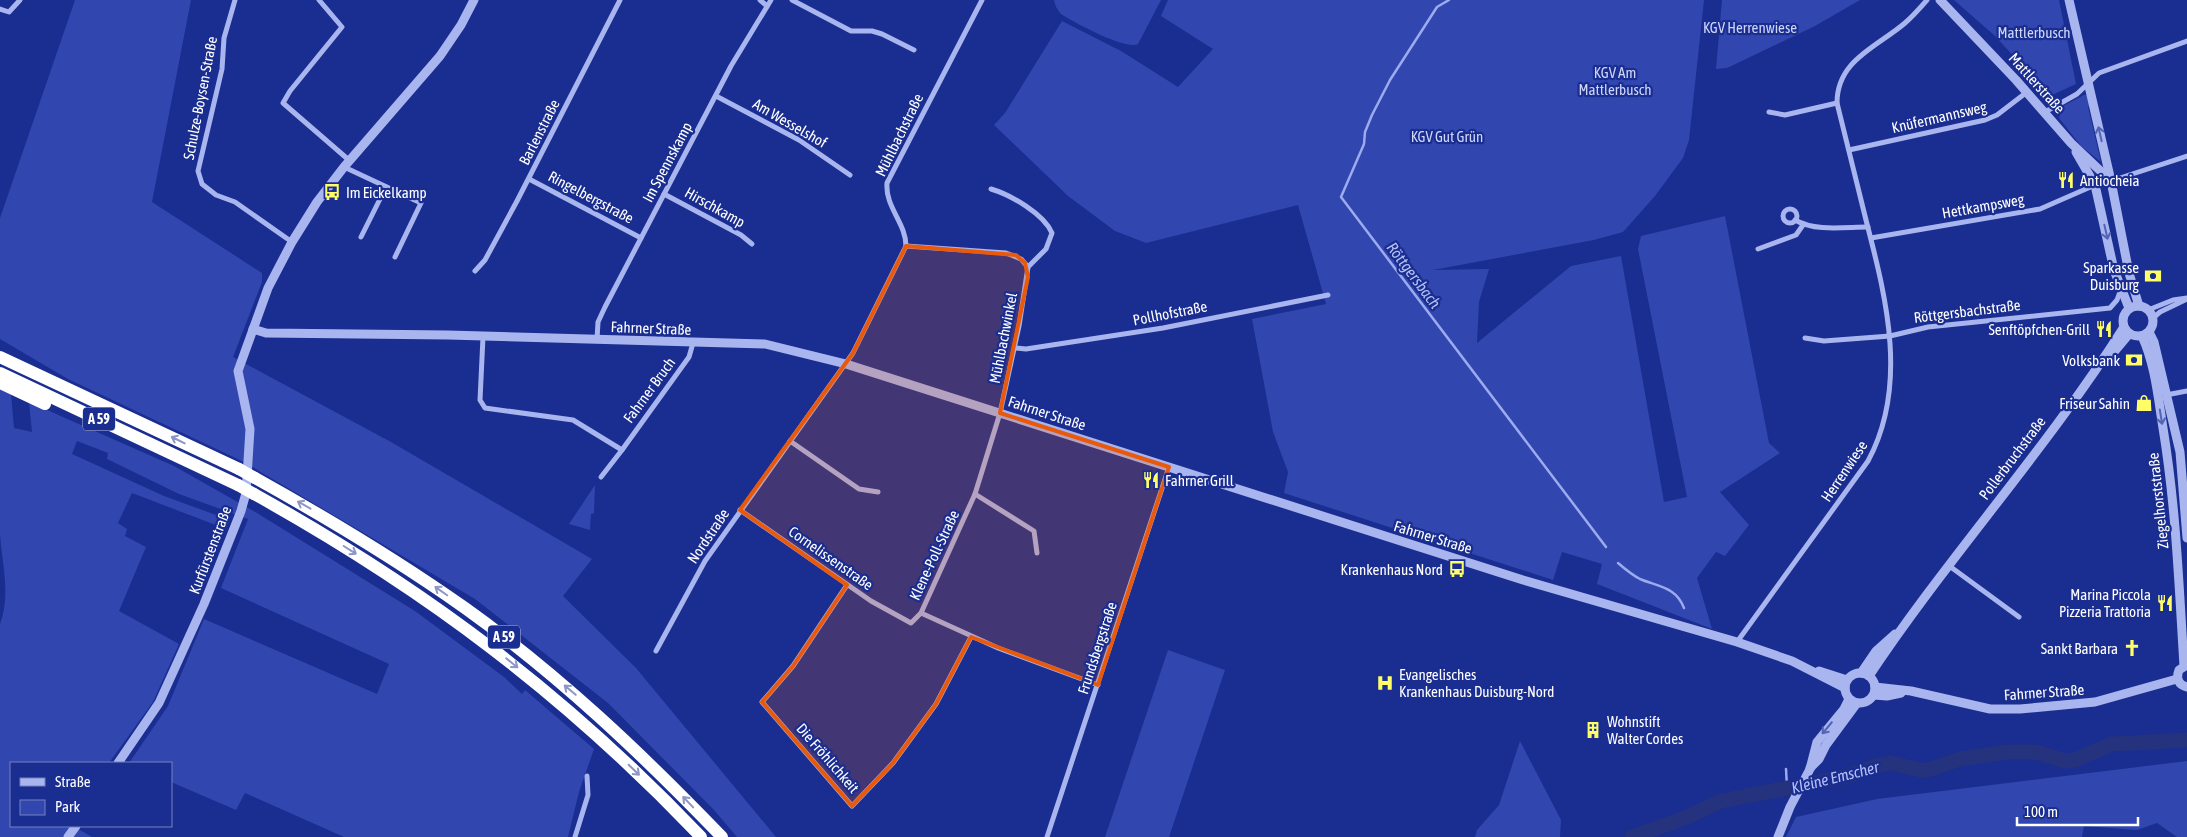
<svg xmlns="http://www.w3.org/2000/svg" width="2187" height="837" font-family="'Asap Condensed',sans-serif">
<rect width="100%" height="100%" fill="#1a2d90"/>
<!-- green -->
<g fill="#3146af">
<path d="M75,0H191L152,202L262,273V282L233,357L391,442L592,559L563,596L636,668L776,837H737L714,810L608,703L475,599L244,462L68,379L0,339V218Z"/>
<path d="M1054,0H1161L1138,44C1127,51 1073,22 1061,14C1057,10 1055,5 1054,0Z"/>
<path d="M1168,0H1704L1689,140L1683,158L1655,196L1623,232L1594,240L1433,270L1489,269L1479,302L1477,343L1571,266L1621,256L1664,502L1687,497L1638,249L1641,236L1725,216L1769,443L1780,453L1720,492L1749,525L1725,556L1716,552L1697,578L1712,629L1597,584L1602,564L1562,552L1553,580L1284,493L1288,472L1273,432L1252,319L1326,304L1298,205L1146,243L1115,231L1068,196L994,125L1005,113L1062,21L1121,51L1178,87L1213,49L1161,16Z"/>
<path d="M1722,0H1860L1815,26L1727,68L1716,69Z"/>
<path d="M1954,0H2059L2076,84L2050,96L1995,36Z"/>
<path d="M2084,95H2088L2092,102L2088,107L2101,162L2081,146L2059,118L2063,106Z"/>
<path d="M0,389L11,394L14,428L32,432L29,402L174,466L257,513L415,611L504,677L522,694L525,690L594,749L579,792L568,837H344L245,793L236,810L171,782V763H129L168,706L204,619L377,694L389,664L221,588L248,519L179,494L107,459L108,453L77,441L72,454L164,496L230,520L226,529L132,493L118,523L127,529L125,536L146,547L119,611L179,644L153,702L109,763H11V826H73L92,837H0V624C11,594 2,565 0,534C0,486 0,437 0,389Z"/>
<path d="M595,485L594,513L591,514L590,530L569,524Z"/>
<path d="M1168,650L1225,670L1169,837H1105Z"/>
<path d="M1520,741L1561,820L1560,837H1475L1477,830L1499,805Z"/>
<path d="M2187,761V837H2177L2157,823L2137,830L2084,826L2082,837H1786L1796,817L1877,799Z"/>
</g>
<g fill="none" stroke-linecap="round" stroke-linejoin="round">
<!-- stream -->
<g stroke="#9cabf0" stroke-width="2.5">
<path d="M1449,0L1437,7L1390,80L1372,115L1365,132L1364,144L1341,197L1606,547"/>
<path d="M1618,563C1625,569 1632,575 1640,579C1659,587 1676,587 1684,608"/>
<path d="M1786,769L1787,787"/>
</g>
<!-- river -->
<path stroke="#25327e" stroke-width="15" d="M1632,837L1685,818L1721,801L1848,776L1875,766L1890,763L1925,771L1960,759L2007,752H2036L2065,761L2075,760L2112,744L2187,740"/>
<!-- minor -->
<g stroke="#a9b5ee" stroke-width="5">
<path d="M235,0L224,38L222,69L198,171L202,184L216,195L235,202L292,242"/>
<path d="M319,0L342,27L290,91L283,103L350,161"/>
<path d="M760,0L767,6"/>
<path d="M792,0L851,31H872L882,34L914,50"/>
<path d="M0,9L9,12L20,0"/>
<path d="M716,96L799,140L850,175"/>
<path d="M1769,112L1785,115L1837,103"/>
<path d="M2045,112L2077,94L2099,73L2187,41"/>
<path d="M1849,150L1985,120L1997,115L2027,92"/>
<path d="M344,167L421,203L395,257"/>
<path d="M529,179L641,238"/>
<path d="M2111,181L2187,156"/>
<path d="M991,189C1011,195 1044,214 1052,233L1046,249L1028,267"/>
<path d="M664,194L741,235L752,244"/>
<circle cx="1790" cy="216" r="7"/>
<path d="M1795,220C1816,232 1845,227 1868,227"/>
<path d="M361,237L386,187"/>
<path d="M1871,238L2040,209L2095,185"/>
<path d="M1758,249L1796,235L1803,225"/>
<path d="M475,271L485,260L517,201L620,0"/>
<path d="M2148,310L2173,300L2187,298"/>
<path d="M2153,318L2160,312L2185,300"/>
<path d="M483,337L480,400L485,408L573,420L622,450L689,357L693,343"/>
<path d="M1805,338L1824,341L1890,336L1928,327L2110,308L2117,300L2121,289"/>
<path d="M597,339L598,322L605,307L731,66L771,0"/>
<path d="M1015,348L1026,349L1163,328L1328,295"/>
<path d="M2166,395L2187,391"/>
<path d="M790,441L859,489L878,492"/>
<path d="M601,477L622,450"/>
<path d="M975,494L1034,531L1037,553"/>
<path d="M740,510L871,601L911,623L921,613L975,494L1000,413L1019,326L1028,267L1021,259L1006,253L906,246"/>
<path d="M1948,565L2019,617"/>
<path d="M847,585L793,666L762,702L852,806L893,763L936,704L971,637"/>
<path d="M921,613L998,648L1098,685"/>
<path d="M1737,642L1868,461C1908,387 1887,301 1867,224C1857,184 1847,143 1837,103C1837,60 1877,47 1905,23C1913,16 1920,8 1927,0"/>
<path d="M656,651L705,561L853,353L906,246C906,223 885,207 887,183L982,0"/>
<path d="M575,837L588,795L587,776"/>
<path d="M1047,837L1169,467"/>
</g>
<!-- tertiary -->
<g stroke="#a9b5ee" stroke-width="9">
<path d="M1940,0L2016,80L2071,143L2111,181"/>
<path d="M2069,0L2111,181L2129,273L2139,306"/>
<path d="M2076,152L2095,185L2114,270L2129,308"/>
<circle cx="2138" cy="321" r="15"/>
<path d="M253,329L266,333L448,335L765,344L846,364L1523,580L1737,642L1792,661L1845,688"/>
<path d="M2149,332L2154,342L2180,452L2187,538"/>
<path d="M2142,336C2155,364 2158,397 2163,428C2176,507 2179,586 2184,666"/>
<path d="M2108,359L2129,334"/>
<path d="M2187,665L2179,670C2176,678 2178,685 2187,687"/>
<path d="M1819,671L1847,680"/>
<circle cx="1860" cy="688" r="15"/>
<path d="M1861,673L1876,651L1895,634"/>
<path d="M1869,676C1948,557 2047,449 2124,327"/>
<path d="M1875,687L1911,691L1990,709H2020L2095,702L2177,679"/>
<path d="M1874,695L1887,696L1901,693"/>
<path d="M118,763L159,703L204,604L241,511L246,493L250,429L238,371L268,288L292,242L317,202L344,167L440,56L461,25L474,0"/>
<path d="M1810,768L1819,759L1826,745L1857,703"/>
<path d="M68,837L76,826"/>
<path d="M1778,837L1790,807L1810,769L1817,742L1844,709L1849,699"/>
</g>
<!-- motorway -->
<g stroke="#fff" stroke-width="12">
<path d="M0,357L239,469"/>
<path d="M0,373L238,485"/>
<path d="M0,383L45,404"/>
<path d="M255,478C327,518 397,560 465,608C559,675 642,754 722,837"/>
<path d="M254,494C425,589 566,695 701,837"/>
</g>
<!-- motorway-bridge -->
<g stroke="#fff" stroke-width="12">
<path d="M239,469L255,478"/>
<path d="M238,485L254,494"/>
</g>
</g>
<!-- one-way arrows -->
<defs><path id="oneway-shaft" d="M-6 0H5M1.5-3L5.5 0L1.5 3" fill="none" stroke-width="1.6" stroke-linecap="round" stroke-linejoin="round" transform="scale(1.25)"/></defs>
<g stroke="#5363b6">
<use href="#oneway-shaft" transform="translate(2100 134) rotate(-103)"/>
<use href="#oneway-shaft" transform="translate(2106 232) rotate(77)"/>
<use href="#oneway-shaft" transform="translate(2161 417) rotate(81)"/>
<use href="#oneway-shaft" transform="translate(1827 728) rotate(130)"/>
</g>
<g stroke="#8c96c8">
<use href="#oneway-shaft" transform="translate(178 440) rotate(-154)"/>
<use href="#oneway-shaft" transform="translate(304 505) rotate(-151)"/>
<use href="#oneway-shaft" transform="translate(350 550) rotate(32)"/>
<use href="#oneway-shaft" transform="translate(441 591) rotate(-145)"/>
<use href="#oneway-shaft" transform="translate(512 663) rotate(39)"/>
<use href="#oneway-shaft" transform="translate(570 690) rotate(-140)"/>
<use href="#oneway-shaft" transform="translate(634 770) rotate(44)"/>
<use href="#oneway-shaft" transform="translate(688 802) rotate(-134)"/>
</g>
<!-- marked area -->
<path fill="#e8590c" fill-opacity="0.2" stroke="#e8590c" stroke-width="4" stroke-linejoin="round" d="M906,246L1016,255L1025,263L1028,277L1000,413L1169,467L1098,685L971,637L936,704L893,763L852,806L762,702L793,666L847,585L740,510L853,353Z"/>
<!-- icons -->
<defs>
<g id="restaurant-bare" transform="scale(1.35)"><path d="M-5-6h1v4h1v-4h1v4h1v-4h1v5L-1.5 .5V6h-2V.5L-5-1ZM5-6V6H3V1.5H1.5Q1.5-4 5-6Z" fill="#fffe66" stroke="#1a2d90" stroke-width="2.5" paint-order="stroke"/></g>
<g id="bus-bare" transform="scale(1.35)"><path d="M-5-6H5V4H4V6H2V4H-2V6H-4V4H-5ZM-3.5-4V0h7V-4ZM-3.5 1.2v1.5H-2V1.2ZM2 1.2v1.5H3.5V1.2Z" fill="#fffe66" stroke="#1a2d90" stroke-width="2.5" paint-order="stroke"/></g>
<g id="bank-bare" transform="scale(1.35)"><path d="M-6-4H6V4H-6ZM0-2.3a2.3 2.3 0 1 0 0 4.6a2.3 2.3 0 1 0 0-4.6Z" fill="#fffe66" stroke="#1a2d90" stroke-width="2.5" paint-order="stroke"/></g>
<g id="shop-bare" transform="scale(1.35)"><path d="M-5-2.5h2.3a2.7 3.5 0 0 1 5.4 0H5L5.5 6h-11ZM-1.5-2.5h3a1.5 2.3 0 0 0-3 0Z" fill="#fffe66" stroke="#1a2d90" stroke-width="2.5" paint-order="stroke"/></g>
<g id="church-bare" transform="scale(1.35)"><path d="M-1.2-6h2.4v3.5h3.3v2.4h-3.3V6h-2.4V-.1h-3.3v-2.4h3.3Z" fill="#fffe66" stroke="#1a2d90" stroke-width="2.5" paint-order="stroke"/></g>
<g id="hospital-bare" transform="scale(1.35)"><path d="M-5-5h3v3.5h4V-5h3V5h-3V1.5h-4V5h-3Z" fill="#fffe66" stroke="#1a2d90" stroke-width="2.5" paint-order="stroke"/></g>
<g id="building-bare" transform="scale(1.35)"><path d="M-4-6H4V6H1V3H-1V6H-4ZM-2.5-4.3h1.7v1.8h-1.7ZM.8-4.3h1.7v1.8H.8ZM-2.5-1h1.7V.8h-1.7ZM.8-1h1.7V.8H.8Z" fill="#fffe66" stroke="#1a2d90" stroke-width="2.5" paint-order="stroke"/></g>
</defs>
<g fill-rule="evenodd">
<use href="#restaurant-bare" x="2066" y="180"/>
<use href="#bus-bare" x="332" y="192"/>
<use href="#bank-bare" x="2153" y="276"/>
<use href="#restaurant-bare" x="2104" y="329"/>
<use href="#bank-bare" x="2134" y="360"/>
<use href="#shop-bare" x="2144" y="403"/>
<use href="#restaurant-bare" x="1151" y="480"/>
<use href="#bus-bare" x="1457" y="569"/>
<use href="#restaurant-bare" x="2165" y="603"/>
<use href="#church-bare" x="2132" y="648"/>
<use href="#hospital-bare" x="1385" y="683"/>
<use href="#building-bare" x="1593" y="730"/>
</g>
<g text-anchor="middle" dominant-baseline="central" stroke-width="4.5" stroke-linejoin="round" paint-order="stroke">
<!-- shield labels -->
<g fill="#1a2d90" stroke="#bac0de" stroke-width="1">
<rect x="83" y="407.5" width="32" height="23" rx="4"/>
<rect x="488" y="625.5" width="32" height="23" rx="4"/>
</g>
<g font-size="14" font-weight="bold" fill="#fff">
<text x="99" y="419">A 59</text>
<text x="504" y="637">A 59</text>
</g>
<!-- park labels -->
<g font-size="15" fill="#cfd6fa" stroke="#1a2d90">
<text x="1750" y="27">KGV Herrenwiese</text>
<text x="2034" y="32">Mattlerbusch</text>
<text x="1615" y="72">KGV Am<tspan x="1615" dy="17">Mattlerbusch</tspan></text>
<text x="1447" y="136">KGV Gut Grün</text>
</g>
<!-- street labels -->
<g font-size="15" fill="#fff" stroke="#1a2d90">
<text transform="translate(2037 83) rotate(48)">Mattlerstraße</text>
<text transform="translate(200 98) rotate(-79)">Schulze-Boysen-Straße</text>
<text transform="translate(1939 117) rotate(-13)">Knüfermannsweg</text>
<text transform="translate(790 123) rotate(30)">Am Wesselshof</text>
<text transform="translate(539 132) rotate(-63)">Barlenstraße</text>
<text transform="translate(899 135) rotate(-64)">Mühlbachstraße</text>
<text transform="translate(667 162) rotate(-62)">Im Spennskamp</text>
<text transform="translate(591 197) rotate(28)">Ringelbergstraße</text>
<text transform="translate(1983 206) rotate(-10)">Hettkampsweg</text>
<text transform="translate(715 207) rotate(29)">Hirschkamp</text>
<text transform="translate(1967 311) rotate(-7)">Röttgersbachstraße</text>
<text transform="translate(1170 313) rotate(-11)">Pollhofstraße</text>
<text transform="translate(651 328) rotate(2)">Fahrner Straße</text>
<text transform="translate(1003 338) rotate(-79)">Mühlbachwinkel</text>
<text transform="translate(649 390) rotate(-54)">Fahrner Bruch</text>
<text transform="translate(1047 413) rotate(18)">Fahrner Straße</text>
<text transform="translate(2012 458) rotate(-53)">Pollerbruchstraße</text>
<text transform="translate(1844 471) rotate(-56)">Herrenwiese</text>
<text transform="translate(2158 501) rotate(-96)">Ziegelhorststraße</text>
<text transform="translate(708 536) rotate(-56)">Nordstraße</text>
<text transform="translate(1433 537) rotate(17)">Fahrner Straße</text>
<text transform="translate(210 550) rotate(-69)">Kurfürstenstraße</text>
<text transform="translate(934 555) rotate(-65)">Klene-Poll-Straße</text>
<text transform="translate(831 558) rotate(35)">Cornelissenstraße</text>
<text transform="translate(1097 648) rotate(-72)">Frundsbergstraße</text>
<text transform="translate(2044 692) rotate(-4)">Fahrner Straße</text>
<text transform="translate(828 758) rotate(49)">Die Fröhlichkeit</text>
</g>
<!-- poi labels -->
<g font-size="15" fill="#fff" stroke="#1a2d90" text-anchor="end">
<text x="2080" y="180" text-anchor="start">Antiocheia</text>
<text x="346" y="192" text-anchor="start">Im Eickelkamp</text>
<text x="2139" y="267">Sparkasse<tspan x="2139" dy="17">Duisburg</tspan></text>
<text x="2090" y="329">Senftöpfchen-Grill</text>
<text x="2120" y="360">Volksbank</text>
<text x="2130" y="403">Friseur Sahin</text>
<text x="1165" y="480" text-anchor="start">Fahrner Grill</text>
<text x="1443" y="569">Krankenhaus Nord</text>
<text x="2151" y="594">Marina Piccola<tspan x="2151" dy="17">Pizzeria Trattoria</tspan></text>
<text x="2118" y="648">Sankt Barbara</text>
<text x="1399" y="674" text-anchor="start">Evangelisches<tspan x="1399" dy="17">Krankenhaus Duisburg-Nord</tspan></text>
<text x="1607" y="721" text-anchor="start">Wohnstift<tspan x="1607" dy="17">Walter Cordes</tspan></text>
</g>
<!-- water labels -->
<g font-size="16" font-style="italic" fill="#b5c0f5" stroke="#1a2d90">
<text transform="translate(1414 275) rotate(53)">Röttgersbach</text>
<text transform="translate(1835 777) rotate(-14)">Kleine Emscher</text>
</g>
</g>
<!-- legend -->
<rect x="10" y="762" width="162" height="65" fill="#1a2d90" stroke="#7681bc"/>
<rect x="20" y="778" width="25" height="8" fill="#a9b5ee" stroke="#7681bc"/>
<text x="55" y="787" font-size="15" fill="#ffffff">Straße</text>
<rect x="20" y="800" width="25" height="15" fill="#3146af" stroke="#7681bc"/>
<text x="55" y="812" font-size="15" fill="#ffffff">Park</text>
<!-- scale -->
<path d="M2017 817v8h121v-8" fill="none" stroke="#ffffff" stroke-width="2.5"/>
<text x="2024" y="817" font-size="15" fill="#ffffff" stroke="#1a2d90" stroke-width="4" paint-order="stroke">100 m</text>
</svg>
